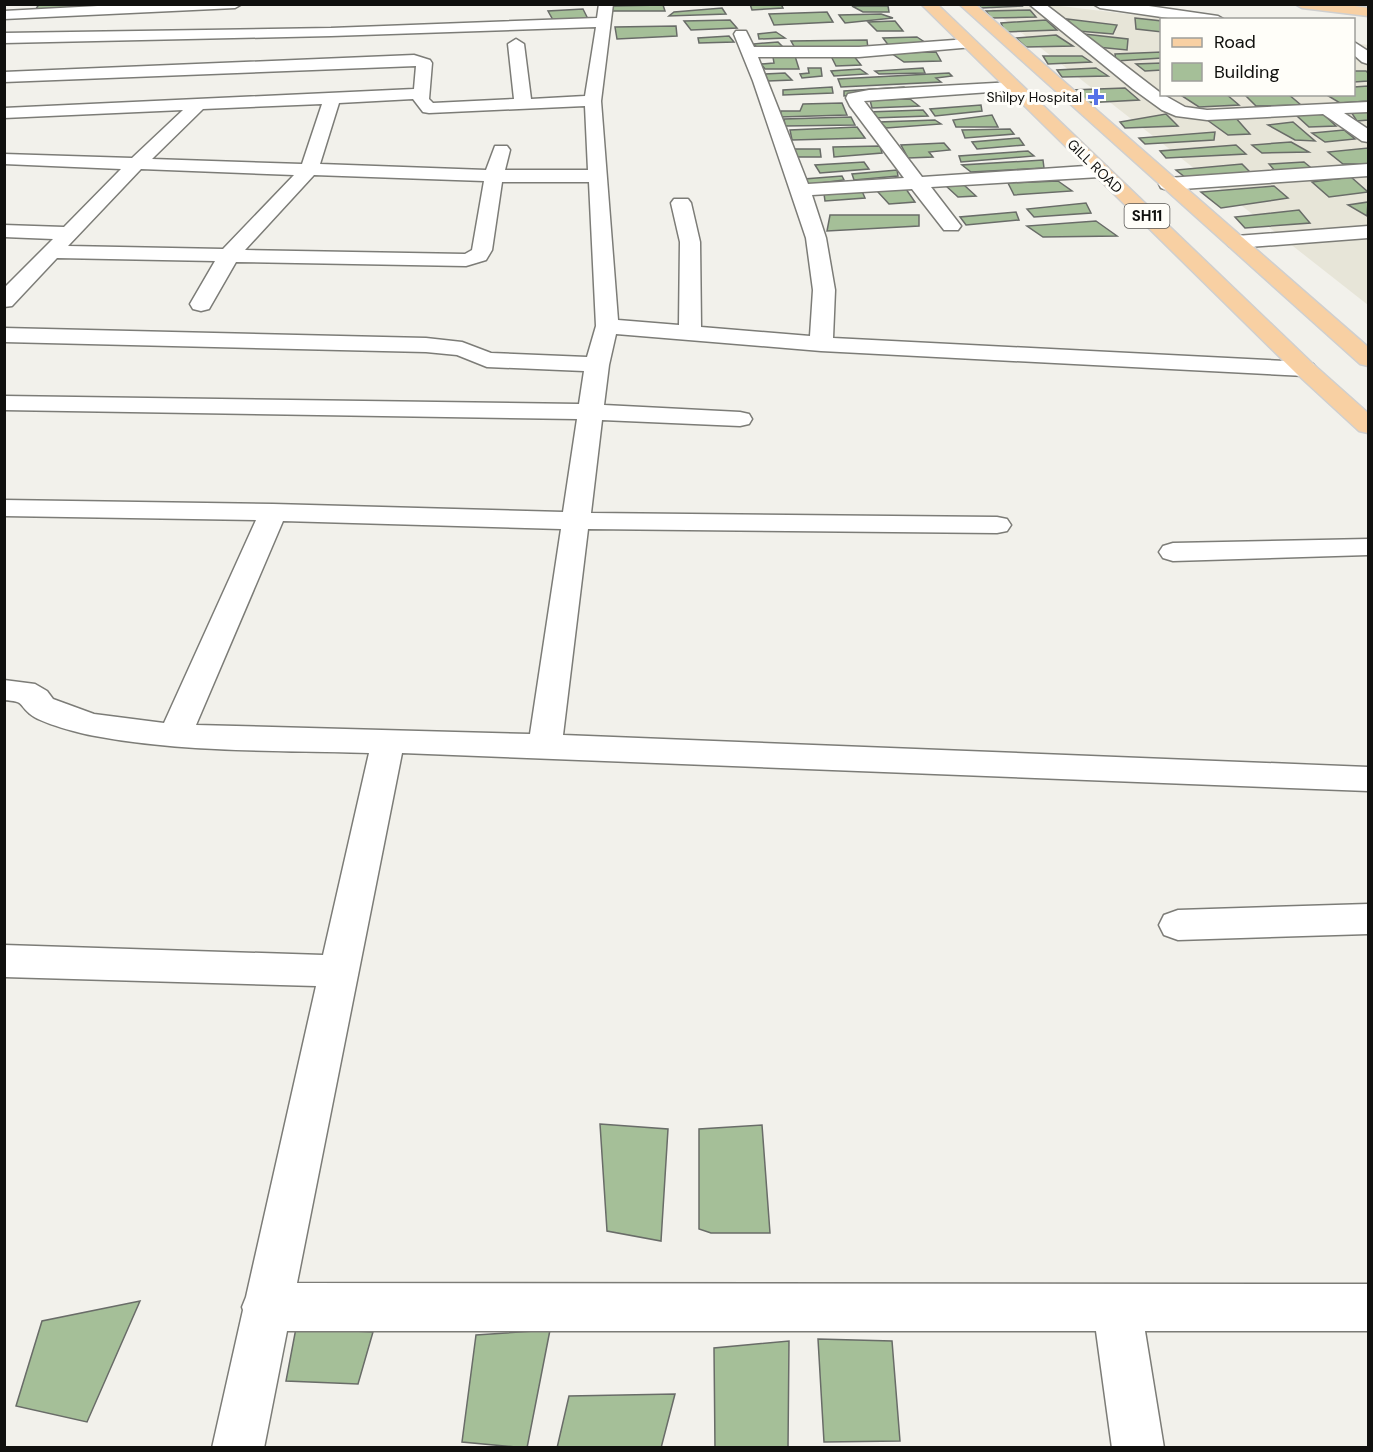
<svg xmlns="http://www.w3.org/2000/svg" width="1373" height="1452" font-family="'DM Sans',sans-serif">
<rect width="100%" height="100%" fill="#f2f1eb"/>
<!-- built -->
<path fill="#e7e5d8" d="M986,5H1052L1169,19L1162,20V94H1354V43L1368,45V305Z"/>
<!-- building -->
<g fill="#a5bf98" stroke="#696c68" stroke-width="1.5">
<path d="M39,4H164L36,9Z"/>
<path d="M750,4H781L783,8L752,10Z"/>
<path d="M977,4H1020L1022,6L981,8Z"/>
<path d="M663,5L665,11H611L613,6Z"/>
<path d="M852,6H888L889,12H863Z"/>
<path d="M722,8L726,14L669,16L674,12Z"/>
<path d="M583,9L588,19L553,20L548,11Z"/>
<path d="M1030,10L1036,17L991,18L986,11Z"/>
<path d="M827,12L833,22L774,25L769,14Z"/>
<path d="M881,14L893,18L845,23L839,15Z"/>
<path d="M1135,18L1162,21V32L1136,29Z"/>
<path d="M1067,19L1117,25L1113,34L1078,31Z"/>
<path d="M730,20L737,28L691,30L684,21Z"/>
<path d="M1046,20L1057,30L1005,32L1001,23Z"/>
<path d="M895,21L903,31H877L868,22Z"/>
<path d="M676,26L677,36L617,39L615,27Z"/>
<path d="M776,32L785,38L759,39L758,34Z"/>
<path d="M1084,34L1128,39L1127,50L1097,47Z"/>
<path d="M1056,35L1073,46L1026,47L1016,38Z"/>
<path d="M729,36L734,42L699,43L698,38Z"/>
<path d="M917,37L926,43L889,46L883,38Z"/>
<path d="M867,40L868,49L795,48L791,41Z"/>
<path d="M778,42L785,49H760L753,44Z"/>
<path d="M936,52L941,61L904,62L891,53Z"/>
<path d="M1162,52V58L1116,61L1115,54Z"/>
<path d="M853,55L861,65L836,66L831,56Z"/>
<path d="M795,56L799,69H765L761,64L774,63L773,57Z"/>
<path d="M1043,56H1082L1091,62L1048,64Z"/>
<path d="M1162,63V70L1145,71L1136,64Z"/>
<path d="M808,68H821L822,76L802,78L800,74L809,73Z"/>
<path d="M923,68L925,73L879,74L875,71Z"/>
<path d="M1096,68L1108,76L1062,77L1057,70Z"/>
<path d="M860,69L867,74L834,76L831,71Z"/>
<path d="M1354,71H1366L1368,73V81L1354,82Z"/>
<path d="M785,73L792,80L768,81L765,74Z"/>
<path d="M949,73L952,76L936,78L941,82L841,87L838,79Z"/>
<path d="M1368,86V101L1340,103L1325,94H1354V87Z"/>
<path d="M832,87L833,93L783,95V90Z"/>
<path d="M904,87L905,90L844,96V91Z"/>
<path d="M1125,88L1139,100L1084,103L1071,90Z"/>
<path d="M1179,94H1226L1239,105L1199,107Z"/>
<path d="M1244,94H1288L1301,105L1256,106Z"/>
<path d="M910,99L919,106L872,108L870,100Z"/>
<path d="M842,103L847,115L780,117L781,111H800L803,104Z"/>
<path d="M981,105L982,111L935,116L930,109Z"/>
<path d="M923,110L928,116L873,118L868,112Z"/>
<path d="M1368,111V120L1357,121L1351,112Z"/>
<path d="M1322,113L1336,126L1309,127L1296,115Z"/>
<path d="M1166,114L1178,126L1125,128L1120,122Z"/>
<path d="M992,115L998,127H956L953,120Z"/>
<path d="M1234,116L1250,134L1228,135L1203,117Z"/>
<path d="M851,117L855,125L785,126L784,119Z"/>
<path d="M935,120L941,124L886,128L880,122Z"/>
<path d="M1293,122L1315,141L1295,140L1268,125Z"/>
<path d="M857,127L865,138L792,140L790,130Z"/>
<path d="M1010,129L1014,134L965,138L962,130Z"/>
<path d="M1344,130L1355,139L1325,142L1312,133Z"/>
<path d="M1215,132L1214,140L1145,144L1139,138Z"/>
<path d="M1019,138L1024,145L977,149L972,142Z"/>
<path d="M1291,142L1309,152L1262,153L1252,145Z"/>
<path d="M944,143L950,150L929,152L933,157L908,158L901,145Z"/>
<path d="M1236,145L1246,154L1166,158L1160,151Z"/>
<path d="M880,146L882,153L834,157L833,147Z"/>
<path d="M1368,148V164H1343L1328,152Z"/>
<path d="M791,149H820L821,157H793Z"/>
<path d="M1028,151L1034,156L961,162L959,156Z"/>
<path d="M1043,160L1044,168L971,172L962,165Z"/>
<path d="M864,162L869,169L820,173L815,165Z"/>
<path d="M1304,162L1315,171L1276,172L1269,164Z"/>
<path d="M1242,164L1252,174L1186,178L1176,170Z"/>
<path d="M897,170L898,176L854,180L852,174Z"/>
<path d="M842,176L844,180L804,185V179Z"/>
<path d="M1351,177L1368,192L1329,197L1312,182Z"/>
<path d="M1058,181L1072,191L1014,195L1008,183Z"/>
<path d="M964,185L976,196L958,197L946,186Z"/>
<path d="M1274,186L1288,198L1221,208L1201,192Z"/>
<path d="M906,189L915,202L889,204L877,191Z"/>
<path d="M862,191L865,198L825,201L824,194Z"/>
<path d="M1368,202L1367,216L1348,205Z"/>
<path d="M1086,203L1091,213L1034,217L1027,209Z"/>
<path d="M1299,210L1310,223L1245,228L1235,217Z"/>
<path d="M1016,212L1019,220L966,225L960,217Z"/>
<path d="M830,215H919V226L827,231Z"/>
<path d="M1096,221L1117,236L1043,237L1027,226Z"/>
<path d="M600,1124L668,1129L661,1241L607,1231Z"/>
<path d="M762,1125L770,1233H711L699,1229V1129Z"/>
<path d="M140,1301L87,1422L16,1406L42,1321Z"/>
<path d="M296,1328L373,1332L358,1384L286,1381Z"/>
<path d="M550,1330L527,1448L462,1442L476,1335Z"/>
<path d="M818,1339L892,1341L900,1441L824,1442Z"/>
<path d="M789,1341L788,1448H715L714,1348Z"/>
<path d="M675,1394L661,1448H557L569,1396Z"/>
</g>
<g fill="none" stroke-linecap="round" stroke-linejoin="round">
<!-- minor casing -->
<g stroke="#7c7c77" stroke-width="3">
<g id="minor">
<path d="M135,4H242L235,8L4,19V11Z"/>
<path d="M599,4H613L601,101L618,320L679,325L680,242L671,203L674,199H688L691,203L700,242L701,327L810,336L813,290L806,238L753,81L734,34L736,31H746L754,47H859L968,39L973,41L976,44L973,47L859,57H758L808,184L904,178L850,106L846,98L848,94L869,90L1013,82L1019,84L1021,87L1019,90L864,101L922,177L1100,165L1107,167L1109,171L1107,175L1100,177L931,187L961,226L958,230H944L912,189L812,195L826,238L835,290L833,338L1305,362L1313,364L1317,369L1313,374L1305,376L821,351L616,334L609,365L604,405L740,412L749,414L752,419L749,424L740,426L602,420L591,513L997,517L1007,519L1011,525L1007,531L997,533L588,529L563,735L1368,767V791L402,753L297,1283L1368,1284V1331H1145L1164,1448H1112L1096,1331H287L264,1448H212L243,1310L242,1307L246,1297L316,986L4,977V945L323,955L369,753C278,750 185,753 95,736C82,734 40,723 30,714C17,703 26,702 4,700V680L35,684L47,691L53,699L94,714L164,723L256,520L4,516V500L273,504L563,512L577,419L4,410V396L579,404L584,371L487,367L457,355L426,352L4,342V328L426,338L462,342L491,353L587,357L596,326L589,182H502L492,250L486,260L466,266L236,262L209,309L201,311L193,309L190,304L215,261L57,258L12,306L4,307V288L53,239L4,237V225L64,227L121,169L4,164V154L132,158L183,110L4,118V108L414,89L416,66L4,82V72L414,55L430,60L432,63L429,99L433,103L514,99L508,44L516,39L524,44L531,99L585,96L596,27L331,36L4,43V33L331,28L597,18ZM413,99L423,112L429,113L585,106L588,170H505L510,150L507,146H495L486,170L320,164L339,103ZM322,104L302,164L152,159L203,109ZM141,169L294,175L223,249L68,246ZM314,175L484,181L472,250L465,254L245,250ZM283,521L561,529L530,734L196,725Z"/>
<path d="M1029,4H1045L1162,94L1185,107L1207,110L1368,102V112L1344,113L1368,129V142L1362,141L1323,114L1207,120L1176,116L1162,110L1133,89Z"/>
<path d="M1093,4H1135L1218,16L1225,20H1182L1100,8Z"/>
<path d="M1354,42L1368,51V64L1362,62L1354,55Z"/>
<path d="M1368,164V176L1168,190L1161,188L1159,184L1161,180L1168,178Z"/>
<path d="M1368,226V238L1236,248L1229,246L1226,242L1229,238L1236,236Z"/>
<path d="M1368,539V555L1173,561L1163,558L1159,552L1163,546L1173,543Z"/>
<path d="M1368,904V934L1178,940L1164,935L1159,925L1164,915L1178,910Z"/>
</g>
</g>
<!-- primary casing -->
<g stroke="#cfcfcf" stroke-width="3">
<g id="primary">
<path d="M921,4H937L1313,364L1368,413V433L1359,431L1297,374Z"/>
<path d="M959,4H975L1368,347V366L1360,364Z"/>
<path d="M1295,4H1341L1368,8V16L1302,8Z"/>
</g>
</g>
<!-- minor -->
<use href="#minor" fill="#fff" fill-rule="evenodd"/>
<!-- primary -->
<use href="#primary" fill="#f8d0a3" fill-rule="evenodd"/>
</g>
<!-- markers -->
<path fill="#5673e8" stroke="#fffef9" stroke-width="2" d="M1093 88h6v6h6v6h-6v6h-6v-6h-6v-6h6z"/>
<g text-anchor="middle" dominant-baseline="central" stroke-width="6" stroke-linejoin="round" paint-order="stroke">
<!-- far-poi labels -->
<g font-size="14" fill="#10100e" stroke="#fffef9" text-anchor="end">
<text x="1082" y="97">Shilpy Hospital</text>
</g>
<!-- far-street labels -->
<g font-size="14" fill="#10100e" stroke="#fffef9">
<text transform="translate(1095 166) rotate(44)">GILL ROAD</text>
</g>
<!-- shield labels -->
<rect fill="#fffef9" stroke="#585754" stroke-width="1.5" x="1124.5" y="204" width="45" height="24" rx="4.5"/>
<g font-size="15" font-weight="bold" fill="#10100e">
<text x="1147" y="216">SH11</text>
</g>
</g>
<!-- border -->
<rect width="1373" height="1452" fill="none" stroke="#10100e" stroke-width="12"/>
<!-- legend -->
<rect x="1160" y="18" width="195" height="78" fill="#fffef9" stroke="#9f9f9b" stroke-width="1.5"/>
<rect x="1172" y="38" width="30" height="9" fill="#f8d0a3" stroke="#9f9f9b" stroke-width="1.5"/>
<text x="1214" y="48" font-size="18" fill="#10100e">Road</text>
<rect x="1172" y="63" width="30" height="18" fill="#a5bf98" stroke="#9f9f9b" stroke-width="1.5"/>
<text x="1214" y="78" font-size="18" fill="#10100e">Building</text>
</svg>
